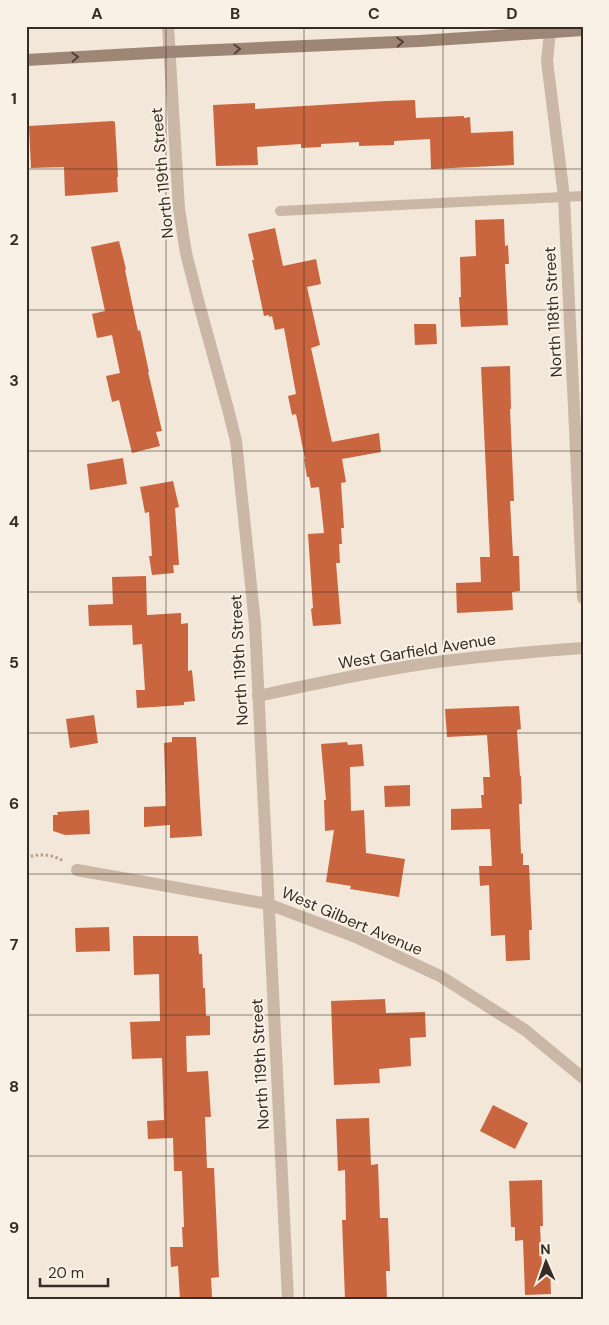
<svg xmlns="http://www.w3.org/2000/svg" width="609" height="1325" font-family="'DM Sans',sans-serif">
<rect width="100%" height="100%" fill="#f2e7d9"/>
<!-- building -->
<g fill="#ca663f">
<path d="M415,100L416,118L464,116V118L470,117L471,133L513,131L514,165L431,169L430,139L394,141V145L359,146V142L321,144V147L301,148V144L257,147L258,165L216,166L213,105L255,103V109L386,101Z"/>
<path d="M113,121L115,122L118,177H117L118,192L65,196L64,167L31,168L29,126Z"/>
<path d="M504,219L505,246L508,245L509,264H505L508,325L461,327L459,297H461L460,257L476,256L475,220Z"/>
<path d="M275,228L283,266L316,259L321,284L307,287L320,345L311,348L332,442L379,433L381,452L342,459L346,482L341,483L344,528H341L342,544H339L340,563H336L341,624L313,626L311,609L313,608L308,534L324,533L319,487L311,488L309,477H307L304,459H305L296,414L292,415L288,396L296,394L284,328L275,330L272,316L269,317V315L264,316L252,260H254L248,234Z"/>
<path d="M119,241L126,269L125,270L138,331L140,330L149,372H148L162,431L156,432L160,446L132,453L119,400L112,402L106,376L120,373L112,335L97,338L92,314L105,311L91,247Z"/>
<path d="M414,324H436L437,344L415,345Z"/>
<path d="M510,366L511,409H510L514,501H510L513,556H519L520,591L512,592L513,610L457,613L456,583L481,582L480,557H490L481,367Z"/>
<path d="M123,458L127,484L90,490L87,464Z"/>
<path d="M173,481L179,507L175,508L179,565H173L174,573L152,575L149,556H152L149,512L145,513L140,487Z"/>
<path d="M146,576L147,615L181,613V624L188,623V671L192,670L195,701L184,702V705L137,708L136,690H145L142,644L133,645L132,625L89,626L88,605L113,604L112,577Z"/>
<path d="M519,706L521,729L517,730L520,776H521L522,804H519L521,854L523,853V865H529L532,930H529L530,960L506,961L505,935L491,936L489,885L480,886L479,866H492L490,829L451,830V809L482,808L481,795H484L483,777H490L487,735L447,737L445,709Z"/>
<path d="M94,715L98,743L70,748L66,719Z"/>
<path d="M172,737H196L202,836L170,838V825L144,827V807L166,806L164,743L172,742Z"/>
<path d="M347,742L348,745L362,744L364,766L350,767L351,811L364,810L366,853L405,859L399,897L350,889L351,886L326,882L334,830L325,831L324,800H326L321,744Z"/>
<path d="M410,785V806L385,807L384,786Z"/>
<path d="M89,810L90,834L65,835L53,831V815H58L57,812Z"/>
<path d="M109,927L110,951L76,952L75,928Z"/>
<path d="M133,936H198L199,954H202L203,988H205L206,1016H210V1035L186,1036L187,1072L208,1071L211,1117H205L207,1168H214L219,1277L211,1278L212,1297L180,1299L178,1266L171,1267L170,1247H183L182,1227H184L182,1171H174L173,1138L148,1139L147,1121L164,1120L162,1058L132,1059L130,1022L160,1021L159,974L134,975Z"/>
<path d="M385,999L386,1013L425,1012L426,1037L410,1038L411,1066L379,1069L380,1083L334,1085L331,1001Z"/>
<path d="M493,1105L528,1123L515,1149L480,1131Z"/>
<path d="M369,1118L371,1165L378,1164L380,1218H388L390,1271H386L387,1299H345L342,1220H346L345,1170L338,1171L336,1119Z"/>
<path d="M542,1180L543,1226H540L542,1268H550L551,1294L525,1295L523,1240L515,1241V1227H511L509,1181Z"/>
</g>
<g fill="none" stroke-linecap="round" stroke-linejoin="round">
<!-- path -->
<path stroke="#b6a18f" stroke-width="3" stroke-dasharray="2.5 2.5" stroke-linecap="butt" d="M26,858C38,853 52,854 63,861"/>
<!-- service -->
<path stroke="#cbb7a5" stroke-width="10" d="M280,211L583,196"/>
<!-- minor -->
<g stroke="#cbb7a5" stroke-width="12">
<path d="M168,26L179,209L186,253L199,304L228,409L236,441L255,624L288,1299"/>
<path d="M550,26V32L547,61L564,197L583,598"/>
<path d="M258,696C313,684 368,672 423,664C476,656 529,652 583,648"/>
<path d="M77,870L268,904L358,938L440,976L525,1030L583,1078"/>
</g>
<!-- secondary -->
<path stroke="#9e8676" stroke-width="12" d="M26,60L169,52L419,41L583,30"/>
</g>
<!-- one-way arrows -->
<defs><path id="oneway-chevron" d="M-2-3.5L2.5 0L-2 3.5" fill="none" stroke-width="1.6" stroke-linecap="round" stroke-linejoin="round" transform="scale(1.25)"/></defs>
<g stroke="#50423a">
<use href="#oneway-chevron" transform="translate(400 42) rotate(-3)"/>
<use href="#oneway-chevron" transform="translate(237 49) rotate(-3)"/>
<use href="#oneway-chevron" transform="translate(75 57) rotate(-3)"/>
</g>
<!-- grid -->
<path fill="none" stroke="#362c26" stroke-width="1" stroke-opacity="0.55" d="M166,26V1299M304,26V1299M443,26V1299M26,169H583M26,310H583M26,451H583M26,592H583M26,733H583M26,874H583M26,1015H583M26,1156H583"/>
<g text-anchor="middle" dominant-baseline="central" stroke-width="4" stroke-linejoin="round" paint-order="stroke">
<!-- street labels -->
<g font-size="16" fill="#362c26" stroke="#faf1e6">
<text transform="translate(162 173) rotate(-95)">North 119th Street</text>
<text transform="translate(553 312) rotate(-93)">North 118th Street</text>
<text transform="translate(417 651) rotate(-9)">West Garfield Avenue</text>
<text transform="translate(239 660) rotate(-93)">North 119th Street</text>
<text transform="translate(352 921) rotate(23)">West Gilbert Avenue</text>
<text transform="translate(260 1064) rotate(-93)">North 119th Street</text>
</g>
</g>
<!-- border -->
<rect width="609" height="1325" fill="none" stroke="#faf1e6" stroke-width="55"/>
<!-- north arrow -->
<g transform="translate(546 1262) rotate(358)" stroke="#faf1e6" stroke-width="4" paint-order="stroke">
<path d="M0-4L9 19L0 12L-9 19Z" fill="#362c26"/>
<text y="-8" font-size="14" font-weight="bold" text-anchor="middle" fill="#362c26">N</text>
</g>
<!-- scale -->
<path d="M40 1278v8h68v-8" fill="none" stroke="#362c26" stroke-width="2.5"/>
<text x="48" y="1278" font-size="15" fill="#362c26" stroke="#faf1e6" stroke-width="4" paint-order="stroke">20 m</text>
<rect x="28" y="28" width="554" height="1270" fill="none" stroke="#362c26" stroke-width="2"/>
<g font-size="16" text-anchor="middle" font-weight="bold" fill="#362c26">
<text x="97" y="19">A</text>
<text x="235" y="19">B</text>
<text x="374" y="19">C</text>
<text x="512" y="19">D</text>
<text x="14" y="104">1</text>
<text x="14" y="245">2</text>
<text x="14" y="386">3</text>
<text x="14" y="527">4</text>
<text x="14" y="668">5</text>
<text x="14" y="809">6</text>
<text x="14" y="950">7</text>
<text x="14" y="1092">8</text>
<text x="14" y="1233">9</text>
</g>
</svg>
